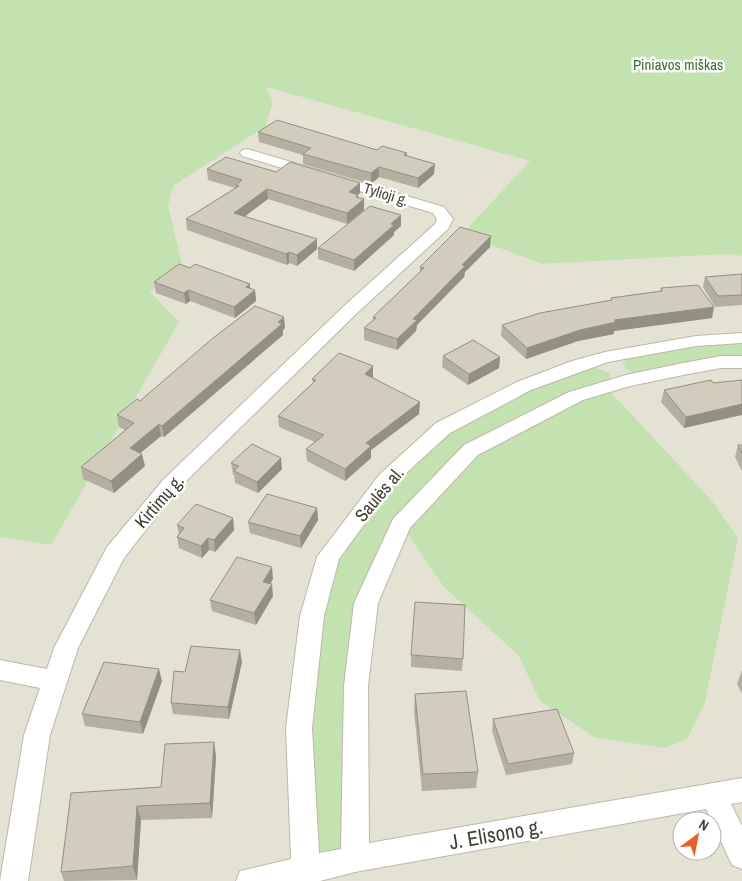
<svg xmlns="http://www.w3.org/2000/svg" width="742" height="881" font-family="'Archivo Narrow',sans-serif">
<rect width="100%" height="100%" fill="#f1efe5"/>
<!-- residential -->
<path fill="#e4e2d3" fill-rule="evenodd" d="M265,87L531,161L462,234L542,264L728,254L742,256V881H0V537L51,545L150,292L182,264L167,206L173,186L265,127ZM682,821H712V851H682Z"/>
<!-- green -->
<g fill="#c4e2b0">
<path d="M0,0H742V256L728,254L542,264L462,234L530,161L266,87L273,102L265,127L173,186L168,206L182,264L150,292L179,322L51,545L0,537Z"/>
<path d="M742,342V357L634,373L626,369L623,363L628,357L702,345Z"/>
<path d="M587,367L604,370L610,374V381L469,448L398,521L360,603L343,851L316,857L307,731L323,602L339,558L389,483L447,433L527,389Z"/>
<path d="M606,387L712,501L738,538L705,702L687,739L664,748L594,737L540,701L519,656L444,587L401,524L471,450Z"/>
</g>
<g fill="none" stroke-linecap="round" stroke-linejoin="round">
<!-- street casing -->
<g stroke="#bbb8a8" stroke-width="2">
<g id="street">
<path d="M247,149L444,207L453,219L448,229L355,315L177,490L124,558L78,648L50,735L28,881H0L24,735L40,688L0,680V660L47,669L54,648L107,547L163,480L343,307L435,224L437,219L433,213L242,156L240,153L242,150Z"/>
<path d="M742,333V343L696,346L608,362L531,390L450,433L393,485L339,559L324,616L312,728L319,853L341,849L344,686L354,603L393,519L464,445L569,392L626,375L683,363L721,356H742V368H721L683,375L630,386L583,400L478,455L410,528L378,603L368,686L369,843L742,778V802L731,804L742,826V869L732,865L706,809L355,872L320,881H236L240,871L291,859L286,728L300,616L317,557L379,475L436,423L517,382L572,361L605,352L696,336Z"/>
</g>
</g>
<!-- street -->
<use href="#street" fill="#fff" fill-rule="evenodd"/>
</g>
<!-- wall -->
<g fill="#b4afa1">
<path d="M258,132L377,150L407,153V156L434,174L418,188L379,177L371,184L303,164V155L259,142Z"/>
<path d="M207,169L276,172L360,193L358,195V198L364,210L347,224L268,199L244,216L317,239V249L297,266L289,263L287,265L187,230L186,219L235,188L208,180Z"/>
<path d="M401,215V226L394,232V235L354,271L318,259V248Z"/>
<path d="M490,247L465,272L464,277L417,325L416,331L397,350L364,340V328L373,320V317L420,272V267Z"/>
<path d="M742,274V305L715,307L703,287L705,277Z"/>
<path d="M154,282L250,289L255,290L256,301L235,318L190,301L186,304L156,293Z"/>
<path d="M661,288L712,318L614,331V334L578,341L526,359L501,336L502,325L611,300V298L660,291Z"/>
<path d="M285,328L283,330V335L164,437L161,436L140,453L145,466L114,493L83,479L81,467L125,430L119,427L117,415L140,401Z"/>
<path d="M443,356L500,357L499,368L468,385L442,367Z"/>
<path d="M373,366V378L419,414L371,450V458L345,481L307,461L306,449L315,442L279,427L278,416L313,383L312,379Z"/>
<path d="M711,380L684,428L661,402L664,390Z"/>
<path d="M738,445H742V471L735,457Z"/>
<path d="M231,463L282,469L258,493L235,483L234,475H233Z"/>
<path d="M317,508L318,520L301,548L250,533L248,522Z"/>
<path d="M233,518L234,530L215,552L209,550L202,558L179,548L177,537L179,534L177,525Z"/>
<path d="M273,579L270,584L273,596L256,625L212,611L210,600Z"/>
<path d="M411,655L463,659L462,671L411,667Z"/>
<path d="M242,662L229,719L173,714L171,703L185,672Z"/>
<path d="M742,670V694L737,684Z"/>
<path d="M162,681L143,734L85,726L82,714Z"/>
<path d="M415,694L478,772L476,788L422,791L414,711Z"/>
<path d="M493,719L574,753L572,764L506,775L492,731Z"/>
<path d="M214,742L216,757L212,818L141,820L137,880L64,881L61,872L71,793L161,787Z"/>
</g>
<!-- shaded-wall -->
<g fill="#928f83">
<path d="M435,164L434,174L418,188V178Z"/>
<path d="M379,167V177L371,184V173Z"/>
<path d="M360,183V193L349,202V192Z"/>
<path d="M267,189L268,199L235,224L234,213Z"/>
<path d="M358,195V204L364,199V210L347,224V213L356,197Z"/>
<path d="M401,215V226L394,232V235L354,271V260L391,224Z"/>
<path d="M491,236L490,247L465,272L464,277L417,325L416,331L397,350V339L413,319L462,265Z"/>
<path d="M317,239V249L297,266V255Z"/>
<path d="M289,252V263L287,265L286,254Z"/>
<path d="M250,284V294L255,290L256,301L235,318L234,307L246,287Z"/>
<path d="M188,290L190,301L186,304L184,293Z"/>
<path d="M714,307L712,318L614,331V334L578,341L526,359L527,348L580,330L614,320Z"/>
<path d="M284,317L285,328L283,330V335L164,437L162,426Z"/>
<path d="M500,357L499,368L468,385L469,374Z"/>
<path d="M373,366V377L365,385V374Z"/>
<path d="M420,402L419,414L371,450V458L345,481V469L366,443Z"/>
<path d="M742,404V415L684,428L686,417Z"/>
<path d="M159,424L161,436L132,460L130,448Z"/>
<path d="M142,454L145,466L114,493L111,481Z"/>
<path d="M281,458L282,469L258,493L257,482Z"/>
<path d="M317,508L318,520L301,548L300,536Z"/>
<path d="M233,518L234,530L215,552L214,540Z"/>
<path d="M208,538L209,550L202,558L201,546Z"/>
<path d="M272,567L273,579L264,594L263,582Z"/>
<path d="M272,584L273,596L256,625L254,613Z"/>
<path d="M240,650L242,662L229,719L228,707Z"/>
<path d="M159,669L162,681L143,734L140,722Z"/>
<path d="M214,742L216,757L212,818L210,803Z"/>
<path d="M137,806L141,820L137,880L133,866Z"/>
</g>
<!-- building -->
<g fill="#d1ccbb" stroke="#928f83">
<path d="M277,120L377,150L382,146L407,153L404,155L435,164L418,178L379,167L371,173L303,154L311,148L258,132Z"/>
<path d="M226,157L276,172L290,162L360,183L349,192L358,195L356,197L364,199L347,213L267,189L234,213L317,239L297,255L289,252L286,254L186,219L239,186L236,185L242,180L207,169Z"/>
<path d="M370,206L401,215L391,224L394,225L354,260L318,248Z"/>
<path d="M460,227L491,236L462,265L465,266L413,319L417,320L397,339L364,328L376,318L373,317L424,268L420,267Z"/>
<path d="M179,264L190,268L195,264L250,284L246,287L255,290L234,307L188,290L184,293L154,282Z"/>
<path d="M742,274V295L718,296L705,277Z"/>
<path d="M698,285L714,307L614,320L616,322L580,330L527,348L502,325L540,313L612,300L611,298L662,291L661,288Z"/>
<path d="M255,306L284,317L278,322L282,324L162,426L159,424L130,448L142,454L111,481L81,467L134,423L117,415L137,399L140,401L213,338Z"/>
<path d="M473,340L500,357L469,374L443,356Z"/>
<path d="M339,353L373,366L365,374L420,402L366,443L371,446L345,469L306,449L324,435L278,416L316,380L312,379Z"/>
<path d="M711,380L713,383L742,380V404L686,417L664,390Z"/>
<path d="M252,444L281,458L257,482L234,471L239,466L231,463Z"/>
<path d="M738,445H742V453Z"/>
<path d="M267,494L317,508L300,536L248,522Z"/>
<path d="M196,504L233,518L214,540L208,538L201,546L177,537L184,528L177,525Z"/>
<path d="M237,557L272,567L263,582L272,584L254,613L210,600Z"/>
<path d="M415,602L465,605L463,659L411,655Z"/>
<path d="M191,646L240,650L228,707L171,703L174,671L185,672Z"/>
<path d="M104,662L159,669L140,722L82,714Z"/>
<path d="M466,691L478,772L423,774L415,694Z"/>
<path d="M557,709L574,753L508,764L493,719Z"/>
<path d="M214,742L210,803L137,806L133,866L61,872L71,793L161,787L165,744Z"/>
</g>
<g text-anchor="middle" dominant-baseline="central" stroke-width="5" stroke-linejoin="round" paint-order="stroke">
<!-- far-park labels -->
<g font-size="15" fill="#3c6f2e" stroke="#fff">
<text x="678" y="64">Piniavos miškas</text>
</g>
<!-- far-street labels -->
<g font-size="15" fill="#423f35" stroke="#fff">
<text transform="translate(386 194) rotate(17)">Tylioji g.</text>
</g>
<!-- street labels -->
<g font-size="18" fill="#423f35" stroke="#fff">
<text transform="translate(379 494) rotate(-50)">Saulės al.</text>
<text transform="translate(159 501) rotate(-49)">Kirtimų g.</text>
</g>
<!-- near-street labels -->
<g font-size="21" fill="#423f35" stroke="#fff">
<text transform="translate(496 834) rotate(-10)">J. Elisono g.</text>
</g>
</g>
<!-- north arrow -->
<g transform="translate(697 836) rotate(32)"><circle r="24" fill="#ffffff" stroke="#b3b2ae"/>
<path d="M0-4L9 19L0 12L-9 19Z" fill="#e76125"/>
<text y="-8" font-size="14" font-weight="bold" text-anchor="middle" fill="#423f35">N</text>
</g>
</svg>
